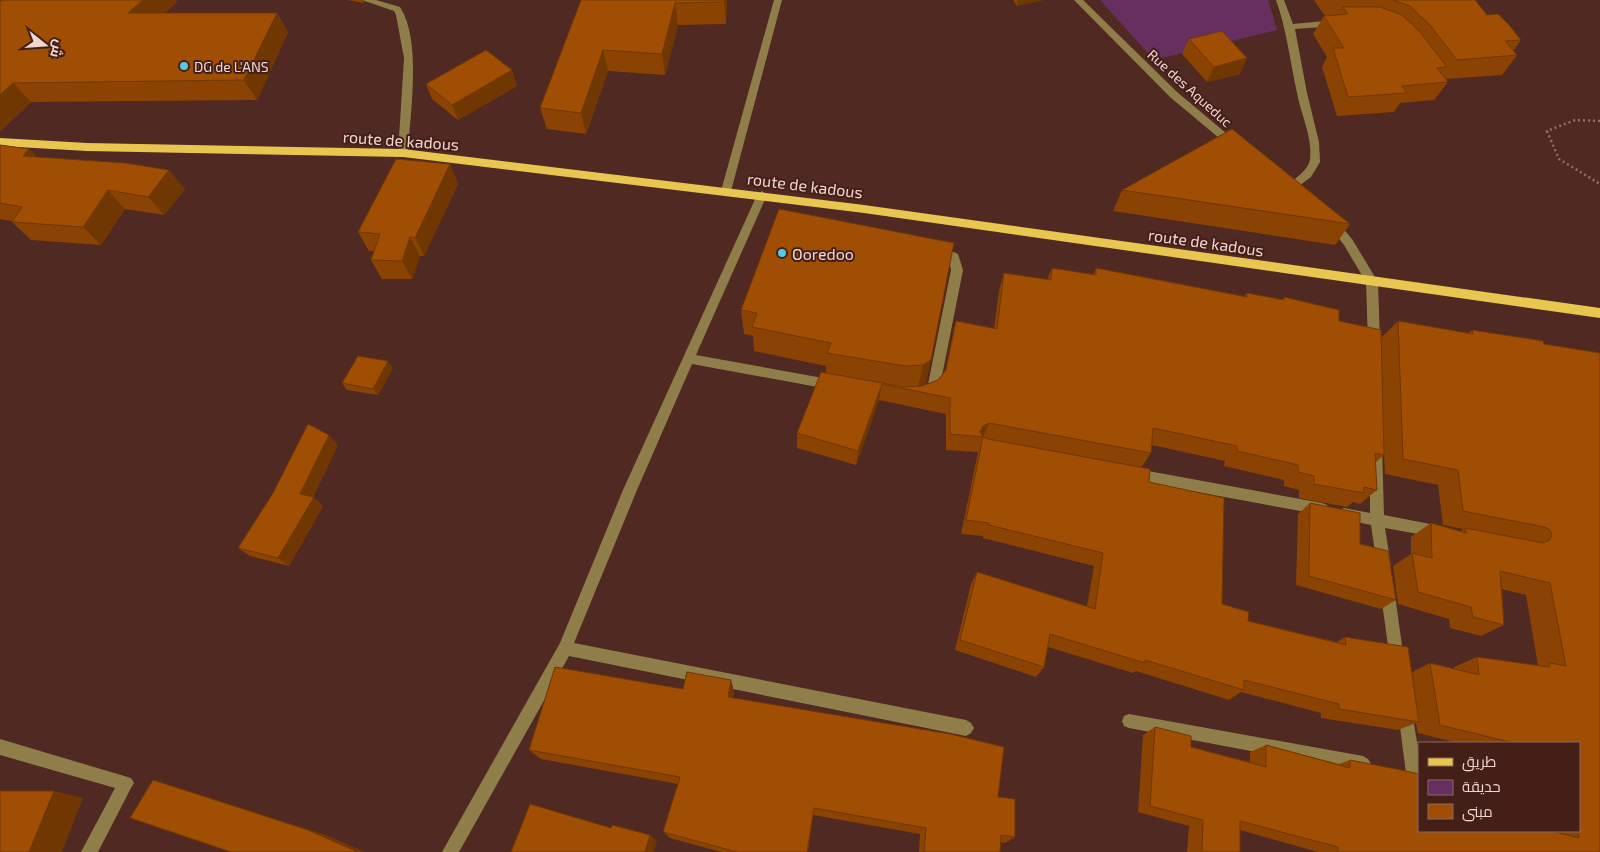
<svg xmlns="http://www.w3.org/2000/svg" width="1600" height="852" font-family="'Exo 2',Cairo,sans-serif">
<rect width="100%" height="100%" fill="#502922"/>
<!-- green -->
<path fill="#662f5f" d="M1100,0H1268L1277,30L1154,60Z"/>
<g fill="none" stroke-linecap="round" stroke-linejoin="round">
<!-- path -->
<path stroke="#93716b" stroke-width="2.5" stroke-dasharray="2 3" stroke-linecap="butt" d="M1600,121L1575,120L1547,131L1559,159L1600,184"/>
<!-- minor -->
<g fill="#8f7e4a" fill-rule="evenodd">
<path d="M362,0H376L400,7C422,40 410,114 408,153L403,157L398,153L404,58L396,15L394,11Z"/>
<path d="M774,0H782L731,191L726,195L721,191Z"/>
<path d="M1074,0H1083L1177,92L1239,144V148H1231L1170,97Z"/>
<path d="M1276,0H1284L1293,24L1335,20L1340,23L1335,26L1295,29L1307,93L1319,142L1320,162L1311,177L1291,192L1286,188L1287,185C1295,179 1308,170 1310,160C1313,139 1301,114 1297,93C1290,61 1287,31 1276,0Z"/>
<path d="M762,191L767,195L696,355L834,380L838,381L840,385L838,389L834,390L692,364L637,490L574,643L966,720L971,723L974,728L971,733L966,736L569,656L459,852H442L560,643L623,490L757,195Z"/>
<path d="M1331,218L1335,219L1352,239L1378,282L1380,344L1378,347H1370L1368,344L1366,282L1344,245L1326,222Z"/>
<path d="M938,245L958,254L963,270L940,386C937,393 931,399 923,397L921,393L928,384L951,270L949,259L934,252L932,249Z"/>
<path d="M1376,440L1380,442L1382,446L1384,515L1440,526L1445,528L1447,532L1445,536L1440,538L1385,528L1391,566L1389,571L1384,572L1379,571L1377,566L1371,525L1339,518L1337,514L1339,510L1344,508L1370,513V446L1372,442Z"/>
<path d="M1132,468L1322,503L1327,505L1329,509L1327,513L1322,515L1132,480L1127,478L1126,474L1127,470Z"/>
<path d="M1387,581L1392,583L1394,588L1404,660L1402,665L1397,667L1392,665L1390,660L1380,588L1382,583Z"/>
<path d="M1405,705L1410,707L1412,712L1419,754V779L1414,781L1409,778L1406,773L1398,712L1400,707Z"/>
<path d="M1129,714L1363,756L1368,759L1371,764L1368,769L1363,772L1129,728L1124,726L1122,721L1124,716Z"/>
<path d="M0,739L131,778L134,783L131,788L98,852H81L115,788L0,755Z"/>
</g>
<!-- major -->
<path fill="#e9c650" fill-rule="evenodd" d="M0,138L87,143L403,149L864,205L1600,308V318L864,213L403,157L87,151L0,146Z"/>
</g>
<!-- wall -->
<g fill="#8a4303" fill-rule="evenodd">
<path d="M0,0H177L175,4L165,13H277L288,32L257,100L31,102L0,132Z"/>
<path d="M347,0H363L364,3Z"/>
<path d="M581,0H727L726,24L678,25L665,75L608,71L586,134L547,129L540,108Z"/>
<path d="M1013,0H1043L1017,6Z"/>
<path d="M1314,0H1475L1487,15L1521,40L1513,51L1517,55L1502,75L1445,79L1448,82L1434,100L1400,103L1394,112L1337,116L1322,67L1327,57L1313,34L1324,16H1325Z"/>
<path d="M1189,39L1240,74L1207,82L1182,54Z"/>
<path d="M512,70L517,86L458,120L432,99L426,84Z"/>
<path d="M0,145L29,149L37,157L185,189L164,215L125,209L101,245L31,240L12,222V221L0,219Z"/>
<path d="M450,164L458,184L424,256H420L412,279H382L371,260L374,251H369L358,232Z"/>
<path d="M1122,190L1350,224L1335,245L1113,211Z"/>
<path d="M954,243L926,383L921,386L938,380L945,371L956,321L994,329L999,291L1004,273L1047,280L1052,268L1093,275L1096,268L1244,296L1247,293L1282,300L1284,297L1339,321L1381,338L1398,321L1468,333L1472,330L1543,341L1600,852H1318L1240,830V852H1187L1189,826L1138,812L1143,735L1155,727L1191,747L1250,762V752L1266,745L1339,764L1350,760L1419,831H1579V743H1458L1418,733L1416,723L1398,730L1321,718V713L1241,692L1229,700L1136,671L1133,673L1048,647L1044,667L1036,677L955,650L971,584L977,572L1087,606L1094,566L983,538V536L961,534L978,452L946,450V414L879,400L856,465L797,448V433L826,373V366L754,351L753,336L744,334L741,310ZM1152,445L1225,461L1224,466L1284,480V486L1299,490V498L1347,507L1353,502L1360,504L1377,490L1375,463L1384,455L1385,474L1438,485L1443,525L1463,529L1460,531L1431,523L1411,537V554L1393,566L1398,604L1449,619L1450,628L1481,636L1504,625L1502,589L1526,595L1538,666L1477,657L1454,667L1455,669L1430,663L1412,672L1345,637L1337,642L1248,621L1222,604L1149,482L1141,468L1151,453Z"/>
<path d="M393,368L378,395L347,390L342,383Z"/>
<path d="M338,445L313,497L323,506L289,566L250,556L238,548Z"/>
<path d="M1310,503L1396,600L1381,609L1296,585L1298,514Z"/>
<path d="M731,680L734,692L733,698L998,797L1015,837L1005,843L1001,842L1000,852H919L920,834L813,815L808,852H721L670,838L663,832L678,784L541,759L529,750L683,689Z"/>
</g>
<!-- shaded-wall -->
<g fill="#703702">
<path d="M143,0H177L175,4L142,33L128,13Z"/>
<path d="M724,0H727L726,24L724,2Z"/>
<path d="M1018,0H1043L1017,6Z"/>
<path d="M675,3L678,25L665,75L662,54Z"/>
<path d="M277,13L288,32L257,100L244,80Z"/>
<path d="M603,50L608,71L586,134L581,113Z"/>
<path d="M1247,58L1240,74L1207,82L1214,67Z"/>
<path d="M512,70L517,86L458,120L452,105Z"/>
<path d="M13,83L31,102L0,132V95Z"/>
<path d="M29,149L48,168L23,156Z"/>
<path d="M450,164L458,184L424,256L415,238Z"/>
<path d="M169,170L185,189L164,215L148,197Z"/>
<path d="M108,190L125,209L101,245L83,227Z"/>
<path d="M410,237L420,256L412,279L402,261Z"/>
<path d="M931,360L926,383L918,388L923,365Z"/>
<path d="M388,361L393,368L378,395L373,389Z"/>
<path d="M882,384L879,400L856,465L858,451Z"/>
<path d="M989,423L983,438V437H979L983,426Z"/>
<path d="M329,435L338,445L310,503L300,494Z"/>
<path d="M314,497L323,506L289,566L278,558Z"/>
<path d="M731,680L734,692L731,708L728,697Z"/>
<path d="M153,780L176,787L326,835L365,852H358Z"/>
<path d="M54,791L83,798L62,852H29Z"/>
<path d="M650,835L657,841L654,852H645Z"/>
</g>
<!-- building -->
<g fill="#a04e03" stroke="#703702">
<path d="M3,0H143L128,13H277L244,80L13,83L0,95V2Z"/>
<path d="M581,0H724V2L675,3L662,54L603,50L581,113L540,108Z"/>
<path d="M1393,0H1475L1487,15L1498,14L1509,25L1521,40L1505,41L1517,55L1457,60L1430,25L1410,6Z"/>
<path d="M1343,7H1380L1402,15L1420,32L1447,67L1437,68L1448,82L1402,86L1407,93L1348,97L1333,48H1344L1324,16L1348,14Z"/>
<path d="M1222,31L1247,58L1214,67L1189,39Z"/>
<path d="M486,50L512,70L452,105L426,84Z"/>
<path d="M1232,129L1350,224L1122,190Z"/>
<path d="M0,145L29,149L23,156L125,163L169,170L148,197L108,190L83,227L12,222L22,207L0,203Z"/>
<path d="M396,159L450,164L415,238L410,237L402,261L371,260L380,234L358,232Z"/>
<path d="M779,209L954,243L931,360L923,365L905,366L827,353L831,343L752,327L757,313L741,310Z"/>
<path d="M1052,268L1096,275V268L1247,297V293L1284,300V297L1339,310V321L1381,330L1384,455L1375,453L1377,490L1364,487V493L1314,484V476L1298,472V465L1237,451V446L1153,428L1151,453L989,423L983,426L980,432L983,437L988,439L1150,469L1149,482L1224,498L1222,604L1249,612L1248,621L1346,645L1345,637L1408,647L1419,722L1339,709V704L1244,680V690L1145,660V663L1050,634L1044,667L960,640L977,572L1095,609L1103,553L989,525V523L966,520L983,437L950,434V398L882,384L858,451L797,433L821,372L904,387L922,386L938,380L946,370L956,321L997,329L1004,273L1051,280Z"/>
<path d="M1398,321L1473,334L1472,330L1543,341L1544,344L1600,353V852H1338V847L1240,821V852H1202L1203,820L1150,806L1155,727L1191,736V747L1266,767V745L1350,768V760L1406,771L1419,774V831H1551L1579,838L1578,831H1579V743H1514L1440,725L1430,663L1479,675L1477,657L1549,667L1550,663L1566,666L1550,583L1500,571L1504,625L1473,617L1471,607L1418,592L1412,553L1432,558L1431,523L1466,533L1465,528L1543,543L1550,540L1552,534L1549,529L1544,527L1463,511L1458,470L1403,459Z"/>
<path d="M358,356L388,361L373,389L342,383Z"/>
<path d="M308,424L329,435L300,494L314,497L278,558L238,548L273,493Z"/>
<path d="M1310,503L1360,513V544L1388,551L1396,600L1309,576Z"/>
<path d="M555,667L683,689L687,672L731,680L728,697L950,734L1004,747L998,797L1015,799V837L1001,835L1000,852H924L926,828L814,808L807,852H737L663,832L680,777L529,750Z"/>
<path d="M153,780L308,830L358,852H231L130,818Z"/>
<path d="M0,791H54L29,852H0Z"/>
<path d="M530,804L611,828L612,825L650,835L645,852H511Z"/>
</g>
<!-- markers -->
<g fill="#55cae0" stroke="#441f18" stroke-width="2">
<circle cx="184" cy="66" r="5"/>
<circle cx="782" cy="253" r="5"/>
</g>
<g text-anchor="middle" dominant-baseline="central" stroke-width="4" stroke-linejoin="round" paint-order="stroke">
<!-- far-poi labels -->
<g font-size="14" fill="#f0d6d1" stroke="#441f18" text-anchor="start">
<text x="194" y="66">DG de L'ANS</text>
</g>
<!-- far-street labels -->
<g font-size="14" fill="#f0d6d1" stroke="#441f18">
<text transform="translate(1190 88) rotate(42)">Rue des Aqueduc</text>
</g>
<!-- street labels -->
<g font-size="16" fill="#f0d6d1" stroke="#441f18">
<text transform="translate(401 140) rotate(4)">route de kadous</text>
<text transform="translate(805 185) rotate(7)">route de kadous</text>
<text transform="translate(1206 242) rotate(8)">route de kadous</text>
</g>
<!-- poi labels -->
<g font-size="16" fill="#f0d6d1" stroke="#441f18" text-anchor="start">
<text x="792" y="253">Ooredoo</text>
</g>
</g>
<!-- legend -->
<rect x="1418" y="742" width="162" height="90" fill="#441f18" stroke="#896862"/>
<rect x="1428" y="758" width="25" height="8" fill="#e9c650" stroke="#896862"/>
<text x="1462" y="767" font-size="15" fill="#f0d6d1">طريق</text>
<rect x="1428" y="780" width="25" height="15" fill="#662f5f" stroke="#896862"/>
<text x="1462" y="792" font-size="15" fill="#f0d6d1">حديقة</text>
<rect x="1428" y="804" width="25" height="15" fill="#a04e03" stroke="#896862"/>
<text x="1462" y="817" font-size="15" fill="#f0d6d1">مبنى</text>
<!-- north arrow -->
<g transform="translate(45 45) rotate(107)" stroke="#441f18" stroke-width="4" paint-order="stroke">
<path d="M0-4L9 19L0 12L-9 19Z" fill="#f0d6d1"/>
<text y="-8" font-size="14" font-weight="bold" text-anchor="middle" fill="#f0d6d1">ش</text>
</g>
</svg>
